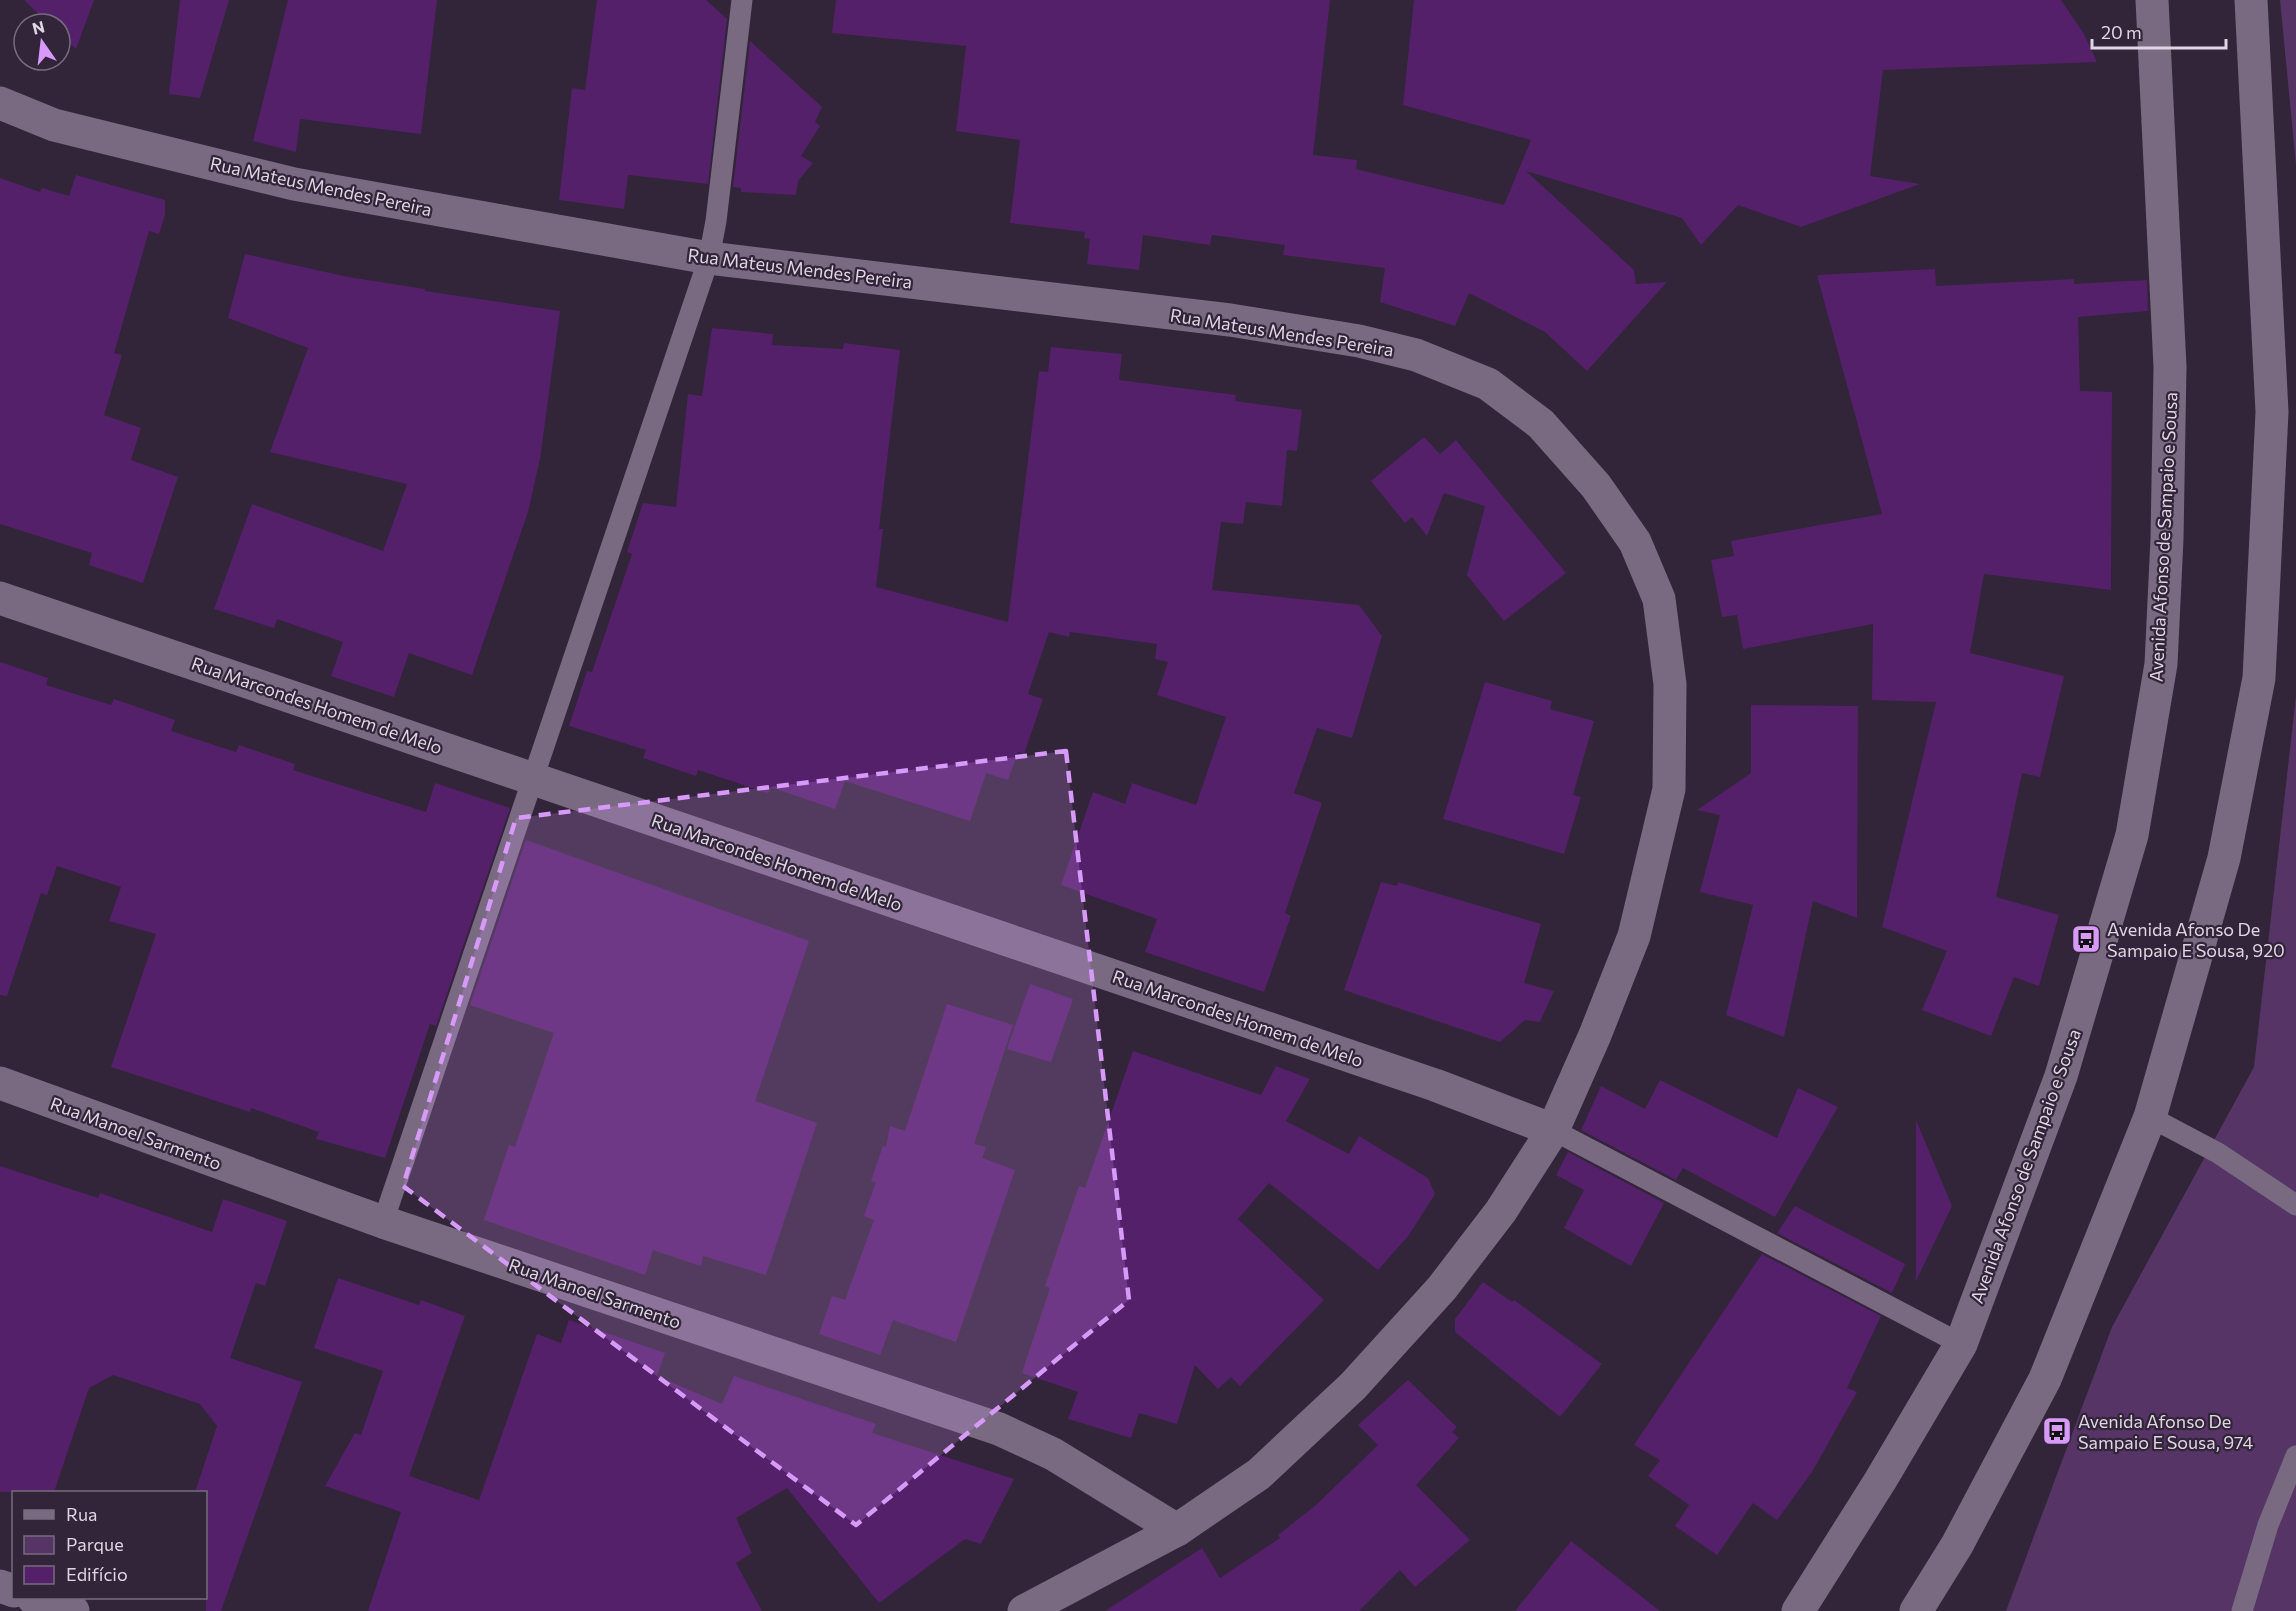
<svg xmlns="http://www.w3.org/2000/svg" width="2296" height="1611" font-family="Commissioner,sans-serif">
<rect width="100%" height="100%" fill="#322439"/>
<!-- green -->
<g fill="#563566">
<path d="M2280,0H2296V165Z"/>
<path d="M2296,696V1611H2006L2112,1327L2254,1067Z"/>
</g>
<!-- building -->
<g fill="#54206a">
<path d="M24,0H94L76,49L60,34V24H49Z"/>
<path d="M180,0H229L200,98L169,94Z"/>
<path d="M288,0H437L421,134L300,119L296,152L253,141Z"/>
<path d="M597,0H706L727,19L708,184L628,175L624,209L559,200L572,88L585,90Z"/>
<path d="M836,0H1330L1313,155L1357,160L1356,169L1504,205L1531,140L1403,105L1414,0H2061L2084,34L2097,62L1883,70L1870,176L1920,184L1801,227L1738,205L1701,245L1682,218L1526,171L1634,270L1636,284L1667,282L1587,371L1545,332L1469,293L1455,326L1380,302L1385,268L1283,255L1285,245L1212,235L1210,245L1143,235L1139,270L1087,264L1090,239L1084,238L1085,232L1010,223L1020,140L956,131L966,46L832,33Z"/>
<path d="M750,41L822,107L815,122L820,126L801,156L813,163L798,181L796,195L741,192V188L733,187Z"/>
<path d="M76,175L165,200V215L159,234L149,231L119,336L114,353L122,355L104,415L141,428L131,460L178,477L143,583L89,565L92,553L0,524V178L40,192L42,188L69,196Z"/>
<path d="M245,254L348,277L425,289V291L560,311L540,459L528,512L472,675L409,653L394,697L331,676L343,642L277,619L274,628L214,609L252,504L383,551L407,484L270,452L308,348L228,318Z"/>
<path d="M1935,269L1936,286L2074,279V284L2147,280L2148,311L2078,317L2080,391L2112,392L2111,590L1984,574L1970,653L2064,676L2040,777L2022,773L1996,897L2059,915L2039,986L2014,977L1991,1036L1922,1010L1947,951L1882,927L1936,702L1872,700L1873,624L1743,649L1737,615L1722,617L1711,560L1734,556L1731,541L1882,514L1817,275Z"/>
<path d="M712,328L773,334L772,345L843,349L844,343L900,350L879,529H883L876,587L1008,622L1039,371L1048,372L1051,347L1122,354L1119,380L1236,395L1235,401L1302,410L1297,451L1287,450L1282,506L1246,502L1243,524L1221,522L1212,590L1359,605L1382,636L1352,738L1317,728L1294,793L1322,803L1285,913L1291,916L1264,992L1145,952L1157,919L1061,885L1093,792L1125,804L1132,783L1196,805L1226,717L1157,695L1168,662L1155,659L1157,644L1070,632L1069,637L1049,632L1028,694L1043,699L1024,754L1018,752L1008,780L986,773L970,821L845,781L835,809L770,787L768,793L698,770L696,776L643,758L646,750L569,726L587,671L592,672L632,554L627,552L643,503L676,507L688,394L702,396Z"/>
<path d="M1424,437L1440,454L1456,440L1566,573L1504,621L1467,575L1485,506L1444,493L1427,536L1412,517L1405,523L1371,481Z"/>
<path d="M0,662L48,678L46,685L111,705L114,699L175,720L171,731L236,752L239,745L295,764L293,770L426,812L435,783L510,808L436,1026L430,1024L385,1158L316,1139L319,1132L251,1108L250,1112L111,1067L156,934L109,921L121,887L57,866L47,895L41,893L7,996L0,995Z"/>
<path d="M1485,682L1552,701L1550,709L1594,721L1573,795L1581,797L1564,854L1443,819Z"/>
<path d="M1751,705L1858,706L1857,918L1813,901L1784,1037L1726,1015L1753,905L1700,892L1720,815L1697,810L1751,773Z"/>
<path d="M526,840L809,941L755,1101L817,1123L766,1275L703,1256L701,1266L653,1250L645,1275L484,1220L509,1145L515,1147L554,1033L470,1005Z"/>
<path d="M1381,882L1397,886L1398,882L1541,924L1524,983L1554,991L1540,1022L1525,1020L1500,1042L1344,990Z"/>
<path d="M1030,984L1073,999L1051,1062L1007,1049Z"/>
<path d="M947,1004L1013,1025L974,1144L986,1147L982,1158L1015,1170L956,1342L893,1320L880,1355L819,1334L832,1296L845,1300L874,1220L864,1216L876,1182L871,1181L883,1146L886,1147L890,1126L905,1131Z"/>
<path d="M1133,1051L1261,1095L1276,1066L1310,1079L1286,1121L1349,1154L1359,1136L1428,1178L1435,1194L1409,1235L1378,1270L1269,1183L1238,1219L1324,1300L1240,1386L1231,1377L1218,1389L1195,1365L1177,1424L1139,1413L1131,1438L1068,1419L1078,1392L1022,1373L1050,1288L1045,1286L1079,1186L1085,1188Z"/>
<path d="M1660,1080L1777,1138L1798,1088L1838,1107L1775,1217L1683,1168L1676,1180L1581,1130L1601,1086L1645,1109Z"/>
<path d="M1916,1120L1952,1206L1916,1281Z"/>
<path d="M1568,1152L1664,1203L1631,1266L1564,1228L1584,1190L1556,1175Z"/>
<path d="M0,1166L98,1198L100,1193L212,1232L223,1199L287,1221L265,1286L256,1283L230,1358L302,1382L221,1611H206V1492H195L217,1426L200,1404L113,1375L89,1388L54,1492H0Z"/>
<path d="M1795,1206L1905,1264L1892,1293L1777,1233Z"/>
<path d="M1762,1254L1881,1316L1847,1388L1857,1392L1812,1472L1777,1520L1753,1503L1717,1555L1675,1526L1689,1505L1648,1476L1660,1460L1634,1445Z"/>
<path d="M338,1278L419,1305L421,1300L465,1316L409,1476L479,1500L537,1334L561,1343L569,1320L665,1353L657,1376L722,1404L734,1376L876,1424L872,1433L1014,1479L981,1544L965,1539L879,1603L787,1488L736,1518L752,1553L736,1563L762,1611H368L401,1512L325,1486L355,1433L361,1435L383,1371L314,1348Z"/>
<path d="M1483,1282L1512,1302L1514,1300L1602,1364L1560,1417L1455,1332V1319Z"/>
<path d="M1408,1380L1457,1427L1452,1432L1459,1438L1416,1485L1470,1540L1415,1587L1400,1570L1359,1611H1105L1202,1548L1220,1578L1280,1538L1278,1535L1316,1505L1378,1445L1358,1425Z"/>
<path d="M1571,1541L1660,1611H1515Z"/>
</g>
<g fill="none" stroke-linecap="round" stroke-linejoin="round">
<!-- lane -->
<g stroke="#796a82" stroke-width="21">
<path d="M2150,1117L2218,1153L2296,1205"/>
<path d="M1553,1130L1961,1344"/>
<path d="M383,1222L709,258L716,221L742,0"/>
<path d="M2242,1611L2268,1525L2296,1456"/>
</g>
<!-- street -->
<g stroke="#796a82" stroke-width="33">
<path d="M0,103L54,125L294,184L709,258L1230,320L1359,341L1416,355L1488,384L1541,424L1596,486L1635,542L1659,599L1670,684L1669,789L1634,936L1595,1035L1553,1130L1501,1211L1442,1288L1353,1386L1259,1474L1177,1530L1024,1611"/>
<path d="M0,598L1435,1085L1553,1130"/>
<path d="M0,1083L383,1222L999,1429L1053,1454L1177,1530"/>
<path d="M0,1586L14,1591"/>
<path d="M33,1598L73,1611"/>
</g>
<!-- secondary -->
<g stroke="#796a82" stroke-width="33">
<path d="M1798,1611L1880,1481L1961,1344L2061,1076L2132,835L2161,664L2167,539L2170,367L2152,0"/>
<path d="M1916,1611L1957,1545L2045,1379L2150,1117L2224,858L2259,678L2272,412L2251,0"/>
</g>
</g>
<!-- marked area -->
<path fill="#d89af8" fill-opacity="0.2" stroke="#d89af8" stroke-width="4.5" stroke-dasharray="12 8" stroke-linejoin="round" d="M1066,751L1129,1300L856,1525L403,1186L516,818Z"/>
<!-- icons -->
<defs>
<g id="bus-square" transform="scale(1.5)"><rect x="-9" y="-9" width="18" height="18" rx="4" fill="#d89af8" stroke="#322439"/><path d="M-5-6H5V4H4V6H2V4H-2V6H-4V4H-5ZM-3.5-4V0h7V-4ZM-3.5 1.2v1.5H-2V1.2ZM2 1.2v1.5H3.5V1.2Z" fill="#111"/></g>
</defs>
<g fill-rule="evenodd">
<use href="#bus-square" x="2086" y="939"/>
<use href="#bus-square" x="2057" y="1431"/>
</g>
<g text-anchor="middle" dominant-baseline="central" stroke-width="4.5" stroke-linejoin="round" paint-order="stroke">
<!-- street labels -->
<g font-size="18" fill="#dfd6e3" stroke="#322439">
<text transform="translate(321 186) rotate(12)">Rua Mateus Mendes Pereira</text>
<text transform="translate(800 268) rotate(7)">Rua Mateus Mendes Pereira</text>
<text transform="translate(1282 332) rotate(9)">Rua Mateus Mendes Pereira</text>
<text transform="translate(2163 537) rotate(-87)">Avenida Afonso de Sampaio e Sousa</text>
<text transform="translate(317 705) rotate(19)">Rua Marcondes Homem de Melo</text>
<text transform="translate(777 862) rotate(19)">Rua Marcondes Homem de Melo</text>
<text transform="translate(1238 1018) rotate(19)">Rua Marcondes Homem de Melo</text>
<text transform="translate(136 1133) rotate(20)">Rua Manoel Sarmento</text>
<text transform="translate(2025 1166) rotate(-70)">Avenida Afonso de Sampaio e Sousa</text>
<text transform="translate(595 1293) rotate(19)">Rua Manoel Sarmento</text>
</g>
<!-- poi labels -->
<g font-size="18" fill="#dfd6e3" stroke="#322439" text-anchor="start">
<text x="2107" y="929">Avenida Afonso De<tspan x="2107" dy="21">Sampaio E Sousa, 920</tspan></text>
<text x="2078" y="1421">Avenida Afonso De<tspan x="2078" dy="21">Sampaio E Sousa, 974</tspan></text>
</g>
</g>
<!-- legend -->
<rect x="12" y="1491" width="195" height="108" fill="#322439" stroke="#776b7d" stroke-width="1.5"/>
<rect x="24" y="1510" width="30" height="9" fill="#796a82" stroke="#776b7d" stroke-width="1.5"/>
<text x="66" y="1521" font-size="18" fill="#dfd6e3">Rua</text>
<rect x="24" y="1536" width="30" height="18" fill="#563566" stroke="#776b7d" stroke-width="1.5"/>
<text x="66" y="1551" font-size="18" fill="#dfd6e3">Parque</text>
<rect x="24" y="1566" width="30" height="18" fill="#54206a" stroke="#776b7d" stroke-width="1.5"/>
<text x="66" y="1581" font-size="18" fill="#dfd6e3">Edifício</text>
<!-- north arrow -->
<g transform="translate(42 42) rotate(346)"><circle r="28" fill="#322439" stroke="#776b7d" stroke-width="1.5"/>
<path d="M0-4.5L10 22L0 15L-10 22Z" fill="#d89af8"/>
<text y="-9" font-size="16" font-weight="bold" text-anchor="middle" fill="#dfd6e3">N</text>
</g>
<!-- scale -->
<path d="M2092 39v9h134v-9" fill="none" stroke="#dfd6e3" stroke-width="3"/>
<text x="2101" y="39" font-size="18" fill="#dfd6e3" stroke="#322439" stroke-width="4.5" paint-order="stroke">20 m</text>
</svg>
